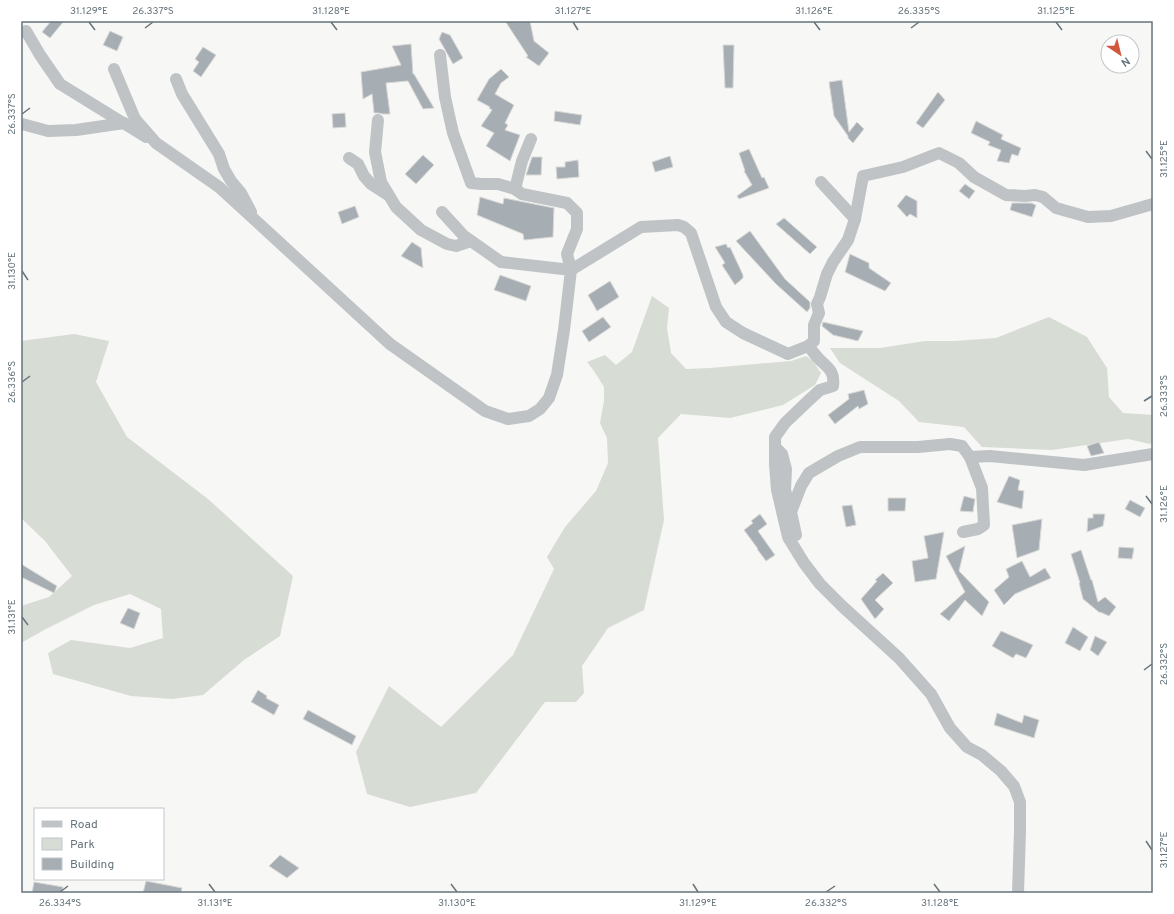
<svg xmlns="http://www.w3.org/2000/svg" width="1174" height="914" font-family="Overpass,sans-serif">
<rect width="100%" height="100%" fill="#f7f7f5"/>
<!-- green -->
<g fill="#d7dcd4">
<path d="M652,296L669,308L667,328L671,353L686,369L710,368L791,361L806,356L813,361L821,373L815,385L783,405L730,418L681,414L658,438L664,520L644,610L608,628L582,666L584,693L576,702H545L476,793L410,807L367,794L356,752L389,686L441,727L513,655L554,569L547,557L565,527L596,491L608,463L607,438L600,423L604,401V387L594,371L587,362L605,355L616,365L632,352Z"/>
<path d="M1049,317L1087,337L1107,368L1109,397L1123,413L1153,415V442L1150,444L1128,439L1052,450L982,447L964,427L919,422L899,401L840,363L830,348H880L925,341H955L996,338Z"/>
<path d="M74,334L109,341L96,382L127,437L208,499L293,576L280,636L244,660L203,695L172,699L131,696L53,674L48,653L71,640L130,648L163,638L161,609L130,594L94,605L44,630L21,643V606L49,597L72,576L45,541L21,518V341Z"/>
</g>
<!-- building -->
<g fill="#a7aeb3" stroke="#d9d9d7">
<path d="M51,21H64L50,38L42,32Z"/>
<path d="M505,21H530L534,41L549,53L539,66L526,57L528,56Z"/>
<path d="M110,31L123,37L117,51L103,45Z"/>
<path d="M442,32L450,35L463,58L453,64L439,39Z"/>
<path d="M411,44L413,74H414L434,108L423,109L408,81L386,83L390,114H383L378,113H374L372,94L363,99L361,72L401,65L392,46Z"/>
<path d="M723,45H734L733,88H725Z"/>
<path d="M203,47L216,55L201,77L193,71L199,62L195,59Z"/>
<path d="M501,69L509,77L501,83L495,94L514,105L505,123L508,125L505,130L520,135L510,161L486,146L494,133L481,126L492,110L489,108L490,107L477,100L489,79Z"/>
<path d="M842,80L849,132L857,122L864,129L853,143L848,138V136L834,116L829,82Z"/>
<path d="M938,92L945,100L923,128L916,123Z"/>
<path d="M555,111L582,115L580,125L554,121Z"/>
<path d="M345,113L346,127L333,128L332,114Z"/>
<path d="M976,121L1003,135L1001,139L1021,148L1018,156L1012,154L1009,163L997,161L1001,150L988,145L990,142L971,133Z"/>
<path d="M749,149L762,178L764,177L769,188L739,199L737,196L752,185L744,171H745L739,153Z"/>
<path d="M423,155L434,165L416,184L405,174Z"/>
<path d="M670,156L673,167L655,172L652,162Z"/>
<path d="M532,157H542L541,175H526Z"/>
<path d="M578,160L579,177L557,179L556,167H565V162Z"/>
<path d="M965,184L975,191L969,199L959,191Z"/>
<path d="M906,195L917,201V218L910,214L907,217L897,206Z"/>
<path d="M480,197L503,204L504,198L554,208L553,237L524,240L523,234L477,215Z"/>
<path d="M1012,203H1031L1036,205L1032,217L1010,210Z"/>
<path d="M355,206L359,217L342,224L338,212Z"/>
<path d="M784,218L817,247L810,254L776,224Z"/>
<path d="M750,231L785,279L810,302V308L807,312L776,284L736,241Z"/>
<path d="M412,242L421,248L423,268L401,256Z"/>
<path d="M726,244L728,248L730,247L743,275V278L735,285L722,265L725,263L715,247Z"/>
<path d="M850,254L869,263V268L891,283L885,291L845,272Z"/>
<path d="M500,275L531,286L526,301L494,290Z"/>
<path d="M610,281L619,297L597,311L588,295Z"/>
<path d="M603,317L611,327L589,342L582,331Z"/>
<path d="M823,322L863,331L858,341L833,335L822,326Z"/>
<path d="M864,390L868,404L859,409L858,406L835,424L828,415L849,399L848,394Z"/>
<path d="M1099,442L1104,453L1091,456L1087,446Z"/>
<path d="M1009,476L1020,480L1018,490L1024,491L1022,509L997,502Z"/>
<path d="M964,496L975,499L973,512L960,511Z"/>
<path d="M888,498H906L905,511H888Z"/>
<path d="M1130,500L1145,508L1140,517L1125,509Z"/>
<path d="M852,505L856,525L846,527L842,506Z"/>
<path d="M760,514L767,524L758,531L775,555L766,561L757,549H758L744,530L753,523L751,521Z"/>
<path d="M1093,514H1105L1103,526L1087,532L1088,518H1093Z"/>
<path d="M1042,519L1039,550L1017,558L1012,525Z"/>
<path d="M944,532L936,579L915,582L912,561L928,558L924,536Z"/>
<path d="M965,546L959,571L989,602L982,616L965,600L949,621L940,614L965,592L946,556Z"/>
<path d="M1119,547L1134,548L1132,559L1118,558Z"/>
<path d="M1081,550L1091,580H1092L1098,602L1105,597L1116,607L1109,616L1100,612V613L1083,599L1079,583H1080L1071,554Z"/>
<path d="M1022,561L1030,577L1045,568L1051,578L1015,594L1004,605L994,590L1009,577L1006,569Z"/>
<path d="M21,564L57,586L54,593L21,577Z"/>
<path d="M883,573L893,583L875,600L884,609L875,619L861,599L877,581L875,580Z"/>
<path d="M128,608L140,613L134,629L120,623Z"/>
<path d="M1073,627L1088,637L1080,651L1065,643Z"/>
<path d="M1001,631L1033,645L1026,658L1016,654L1013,658L992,646Z"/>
<path d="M1095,636L1107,642L1098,656L1090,650Z"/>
<path d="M258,690L267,696L266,698L279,705L274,715L251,702Z"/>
<path d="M308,710L356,736L352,745L303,719Z"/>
<path d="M997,713L1022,723L1024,715L1039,720L1034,738L994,725Z"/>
<path d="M280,855L299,868L287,878L269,866Z"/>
<path d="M146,881L182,888L181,893H143Z"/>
<path d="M34,882L63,887L62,893H32Z"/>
</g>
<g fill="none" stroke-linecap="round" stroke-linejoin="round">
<!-- street -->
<g stroke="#bfc3c6" stroke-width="12">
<path d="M26,31L40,55L60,84L146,137"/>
<path d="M440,55L445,97L453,133L471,183L481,184H498L515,189L522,194L567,203L577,213V229L567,254L571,270L641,227L678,225L684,227L691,233L716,307L726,322L743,333L788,354L808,346C812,350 815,355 819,359C828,368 835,371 833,386L820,390L808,401L785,423L775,437V464L777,490L788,537L804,563L820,584L842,606L899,658L931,694L950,728L967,747L982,755L1001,771L1014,786L1020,802V831L1018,893"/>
<path d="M114,69L135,119L156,143L219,187L390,344L485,411L508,419L529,416L540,409L549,398L557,375L564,330L571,270L501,262L464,236L442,212"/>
<path d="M176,79L182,94L219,154L224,169L231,181L241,193L251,212"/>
<path d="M378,120L375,152L381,182L396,207L421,230L447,244L456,246L471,241"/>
<path d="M22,124L48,131L76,130L124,123"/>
<path d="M349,158L358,164L364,176L371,184L388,195"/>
<path d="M821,182L855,219L863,176L903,167L939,153L959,163L974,177L1006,195L1025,196L1035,195L1043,197L1056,208L1088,217L1111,216L1153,204"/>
<path d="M515,189L522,161L531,139"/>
<path d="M808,346L814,341V325L819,313L817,304L820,297L827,274L833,262L848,240L855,219"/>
<path d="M775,447L782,454L786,469L785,490L788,501"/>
<path d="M963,532L978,529L984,525L982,488L970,457"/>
<path d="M796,535L791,512L801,486L809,473L838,456L860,447H918L950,444L962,446L970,457L990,456L1084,465L1153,454"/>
</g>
</g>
<!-- ticks -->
<path fill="none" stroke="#66747c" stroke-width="1.5" d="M89,22L95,30M331,22L337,30M573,22L578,30M814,22L820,30M1056,22L1062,30M145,28L153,22M911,28L919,22M22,114L30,108M1146,151L1152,159M22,271L28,280M22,382L30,376M1144,401L1152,396M1146,496L1152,504M22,617L28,625M1144,670L1152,664M1146,841L1152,850M209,884L215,892M451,884L457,892M693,884L698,892M934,884L940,892M60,892L68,886M826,892L835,886"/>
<!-- border -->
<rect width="1174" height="914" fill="none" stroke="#ffffff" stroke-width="44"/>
<!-- legend -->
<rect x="34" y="808" width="130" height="72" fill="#ffffff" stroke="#c2c7cb"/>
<rect x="42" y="821" width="20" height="6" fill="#bfc3c6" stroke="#c2c7cb"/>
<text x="70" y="828" font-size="12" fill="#66747c">Road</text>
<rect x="42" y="838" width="20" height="12" fill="#d7dcd4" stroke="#c2c7cb"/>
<text x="70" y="848" font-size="12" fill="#66747c">Park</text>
<rect x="42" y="858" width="20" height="12" fill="#a7aeb3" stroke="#c2c7cb"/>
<text x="70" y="868" font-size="12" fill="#66747c">Building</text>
<!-- north arrow -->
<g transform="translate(1120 54) rotate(145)"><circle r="19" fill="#ffffff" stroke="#c2c7cb"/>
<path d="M0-3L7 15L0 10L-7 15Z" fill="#cf583d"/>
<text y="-6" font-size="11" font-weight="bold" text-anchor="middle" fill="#66747c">N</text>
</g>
<rect x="22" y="22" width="1130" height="870" fill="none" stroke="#66747c" stroke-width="1.5"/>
<g font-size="10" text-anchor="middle" fill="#66747c">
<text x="89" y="14">31.129°E</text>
<text x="153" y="14">26.337°S</text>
<text x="331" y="14">31.128°E</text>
<text x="573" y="14">31.127°E</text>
<text x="814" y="14">31.126°E</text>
<text x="919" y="14">26.335°S</text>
<text x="1056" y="14">31.125°E</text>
<text transform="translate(11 114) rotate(-90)" y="4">26.337°S</text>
<text transform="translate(1163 159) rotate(-90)" y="4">31.125°E</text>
<text transform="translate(11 271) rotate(-90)" y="4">31.130°E</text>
<text transform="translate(11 382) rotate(-90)" y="4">26.336°S</text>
<text transform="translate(1163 396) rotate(-90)" y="4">26.333°S</text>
<text transform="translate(1163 504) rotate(-90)" y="4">31.126°E</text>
<text transform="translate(11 617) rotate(-90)" y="4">31.131°E</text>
<text transform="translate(1163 664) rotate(-90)" y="4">26.332°S</text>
<text transform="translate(1163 850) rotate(-90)" y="4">31.127°E</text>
<text x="60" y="906">26.334°S</text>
<text x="215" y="906">31.131°E</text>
<text x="457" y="906">31.130°E</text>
<text x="698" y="906">31.129°E</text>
<text x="826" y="906">26.332°S</text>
<text x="940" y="906">31.128°E</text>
</g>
</svg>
